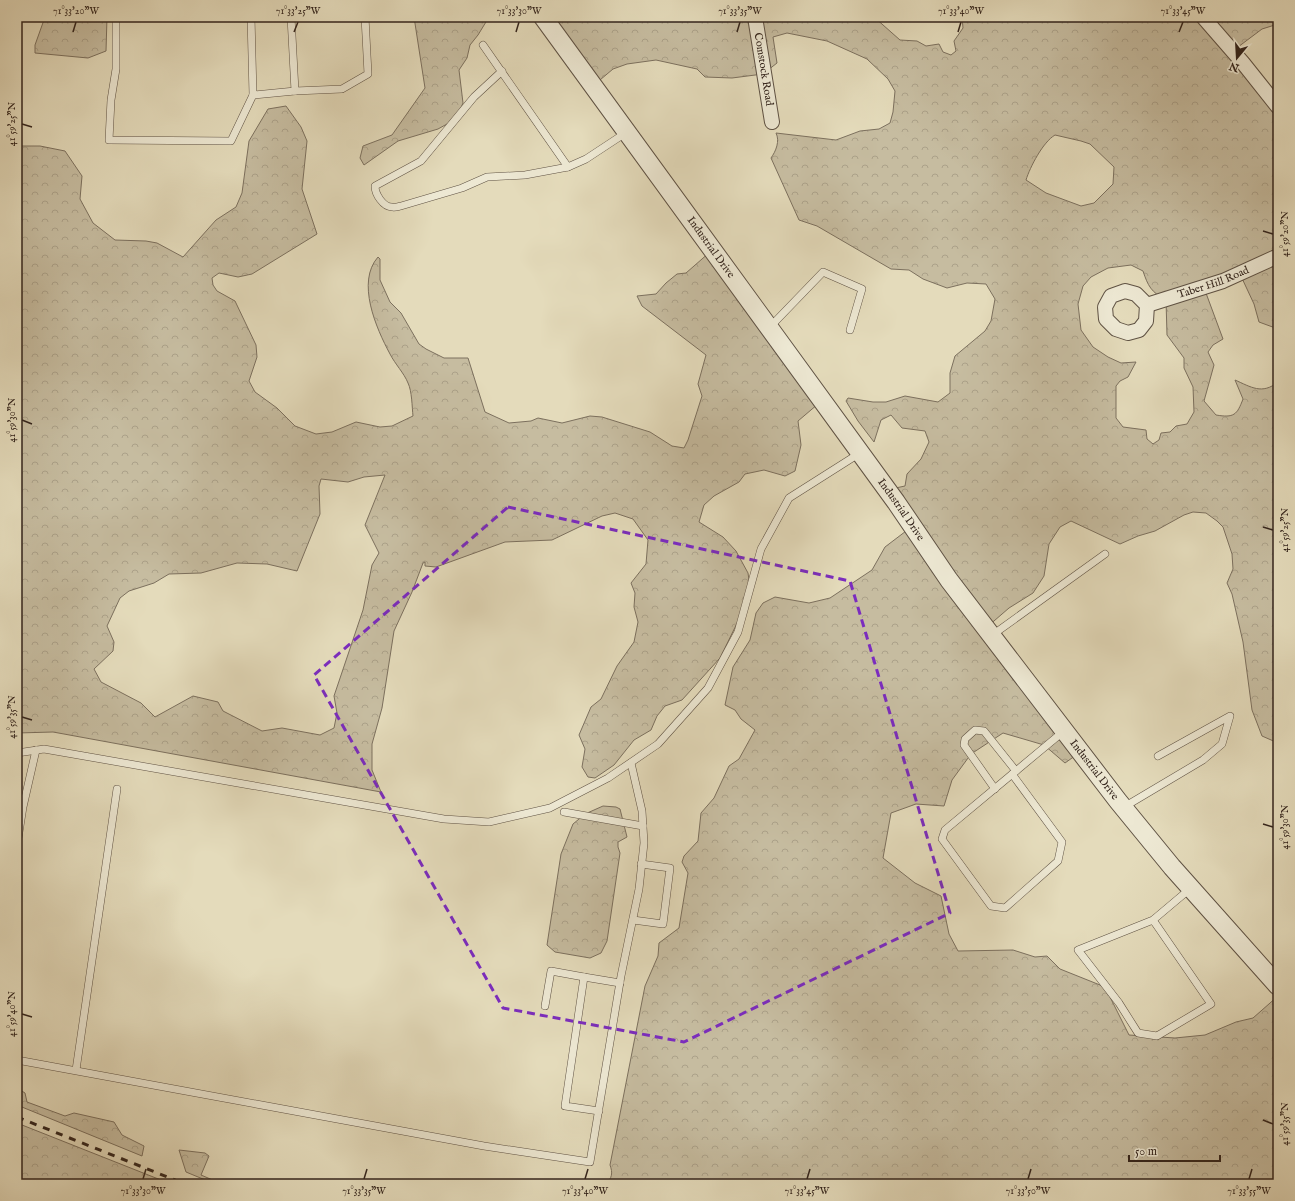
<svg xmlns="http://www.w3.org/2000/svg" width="1295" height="1201" font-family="'IM FELL English',serif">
<defs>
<pattern id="forest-crowns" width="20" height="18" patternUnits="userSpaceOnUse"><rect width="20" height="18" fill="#c6bca0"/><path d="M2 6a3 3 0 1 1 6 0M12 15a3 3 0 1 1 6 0" fill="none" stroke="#aba189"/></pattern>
</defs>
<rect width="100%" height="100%" fill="#e4dbbb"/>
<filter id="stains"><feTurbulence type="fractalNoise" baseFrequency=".005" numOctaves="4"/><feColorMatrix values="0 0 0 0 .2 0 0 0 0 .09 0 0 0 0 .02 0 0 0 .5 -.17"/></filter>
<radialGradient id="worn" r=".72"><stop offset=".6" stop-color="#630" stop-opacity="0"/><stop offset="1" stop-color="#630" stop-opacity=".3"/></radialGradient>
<!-- forest -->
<g fill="url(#forest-crowns)" stroke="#7c705e" fill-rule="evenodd">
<path d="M45,17H107L106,51L88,58L35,53V45Z"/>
<path d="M414,17H489L478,35L470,45L467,58L459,70L463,103L456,119L438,129L398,141L364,165L360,158L363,146L392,135L425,88Z"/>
<path d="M545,17H874L900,40L917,41L926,46L939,44L943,52L951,55L956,51L954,41L963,28L962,17H1278V24L1262,29L1234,50L1278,109V329L1259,322L1254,304L1240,274L1203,285L1223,339L1213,345L1208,352L1214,365L1204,401L1216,415C1234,418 1237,415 1243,399L1235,380C1251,387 1262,395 1278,382V743L1262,736L1252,710L1243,642L1232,594L1227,583L1233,569L1232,554L1223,527L1217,521L1206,513L1193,512L1184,515L1155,531L1138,536L1120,544L1071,521L1060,527L1049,544L1044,576L1033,593L1009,608L987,627L1079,753L1065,763L1044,745L1003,733L971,754L952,780L944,806L916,804L891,813L883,858L915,883L941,896L949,934L958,951L1013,950L1035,957L1047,956L1060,969L1105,987L1129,1035L1175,1038L1205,1035L1236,1022L1253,1018L1278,996V1184H606C612,1178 613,1173 610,1165L645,986L658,956L659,943L679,928L688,873L682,862L684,856L698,841L701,813L714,798L729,766L739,759L755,730L741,719L735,710L725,705L733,667L750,640L756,613L763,603L775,597L809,603L830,598L872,570L885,547L910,528L886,490L905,486L907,474L921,459L929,442L925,431L902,428L891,415L881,420L874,442L858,421L846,401L848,398L873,402H886L905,396L938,402L950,393V373L955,356L985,331L991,321L995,299L986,284L967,283L947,288L923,279L909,270L891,269L817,226L799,220L771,158C776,151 780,141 776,133L836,140L860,131L879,129L890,123L893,112L895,91L888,79L867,59L827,41L787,33L773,37L777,63L763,74L732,78L705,77L697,69L656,60L627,64L613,69L594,85ZM1055,135L1081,141L1090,144L1114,167L1113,184L1094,203L1081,206L1046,193L1026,180C1030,167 1043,142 1055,135ZM1131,265L1143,271C1148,286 1151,292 1166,300L1167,335L1184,358V368L1193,387L1194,412L1187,424L1176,426L1170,432L1161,433L1159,440L1153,444L1147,439L1146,430L1123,427L1116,418V386L1120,381L1128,377L1136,362L1121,363L1108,357L1093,347L1081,330L1078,304L1083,286L1091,277L1108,268Z"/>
<path d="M286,106L301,127L307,141L302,189L317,234L252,274L238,277L219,273L212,278L213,285L217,291L235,301L256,345L257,357L249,381L255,392L277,408L295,426L316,434L332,432L356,422L380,427L392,426L413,416C412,407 412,391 408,383C404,373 395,364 390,354C376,328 356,282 378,257L380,259V280L390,302L401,313L419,344L426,349L444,358H468L485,412L509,423L531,421L538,418L562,423L590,416L602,417L650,432L672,446L684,448L688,440L702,396L698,384L706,355L642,306L637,296L656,294L666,283L677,274L686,273L710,252L818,404L798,421L801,445L795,471L785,476L764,470L745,474L739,482L714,496L704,505L699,522L723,537L736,551L748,573L750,587L742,613L720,658L682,700L665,706L657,716L651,730L634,740L614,765L595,778L588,777L582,767L585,749L579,735L591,707L601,699L617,666L634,642L638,622L634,607L635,593L631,583L646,564L648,540L633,519L615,513L602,516L552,540L505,542L436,567L425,566V562L423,563L412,592L394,631L382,708L372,744V770L381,792L53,732L17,733V146H40L65,151L82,176L80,199L93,223L115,240L146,241L157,243L183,257L216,220L236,207L242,193L249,141L268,109ZM385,475L365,525L379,553L372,565L363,610L334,696L337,713L334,728L320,735L282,728L262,731L223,711L218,702L193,696L155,717L141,703L101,682L94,669L113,651L114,642L107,626L120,598L129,591L154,583L169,574L201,573L237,563L267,564L297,571L320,514L319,486L321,479L348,482L364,477Z"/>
<path d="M603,806L616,807L620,809L627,837L618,842V847L620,853L607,941L601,953L590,958L555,952L547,945L561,854L573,824L585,814Z"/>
<path d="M17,1088L25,1093L27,1102L65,1116L74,1113L114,1122L122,1135L144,1146L142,1156L17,1105Z"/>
<path d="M17,1123L171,1184H17Z"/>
<path d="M179,1150L205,1153L209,1156L201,1175L222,1184H215L186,1172Z"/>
</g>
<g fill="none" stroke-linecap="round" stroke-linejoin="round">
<!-- service casing -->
<g stroke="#5f5244" stroke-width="8">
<g id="service">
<path d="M116,17V69L111,100L109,140L231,141L253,95"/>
<path d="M251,17L253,95L295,91L291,17"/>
<path d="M483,45L568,167"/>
<path d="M502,71L474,97L421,161L375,186C375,194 383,207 392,207C395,208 399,206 401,206L462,188L487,177L525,175L568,167L586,159L627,132"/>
<path d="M295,91L342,89L368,74L365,17"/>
<path d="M769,328L823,272L862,289L850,330"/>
<path d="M991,636L1105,554"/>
<path d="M17,753L44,749L444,819L489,822L550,808L608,778L658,744L708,688L738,632L761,549L789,498L860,453"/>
<path d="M1012,774L1062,842L1058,861L1005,908L991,906L942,839L945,830L1064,731"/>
<path d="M995,789L964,745L965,739L975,730L984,731L1016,771"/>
<path d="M1124,807L1203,760L1222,744L1230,716L1158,756"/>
<path d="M564,812L643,826"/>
<path d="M17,845L23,807L36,750"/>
<path d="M633,920L663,924L670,868L641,864"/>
<path d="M1153,920L1078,950L1119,1003L1138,1033L1157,1036L1211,1004L1153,920L1191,888"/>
<path d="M545,1006L551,971L584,977"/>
<path d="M17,1060L484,1146L590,1162L621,976L639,889L644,843L642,811L631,763"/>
<path d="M76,1070L117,789"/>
<path d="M599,1111L565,1106L584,977L620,983"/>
</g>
</g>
<!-- minor casing -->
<g stroke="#5f5244" stroke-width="16">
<g id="minor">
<path id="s1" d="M755,17L772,122"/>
<path d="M1203,17L1243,63L1278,107"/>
<path d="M1125,291L1136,294L1147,305L1146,321L1139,330L1128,333L1116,329L1106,319L1105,307L1111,296Z"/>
<path id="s2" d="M1147,305L1223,281L1278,256"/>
</g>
</g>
<!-- tertiary casing -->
<g stroke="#5f5244" stroke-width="20">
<g id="tertiary">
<path id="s3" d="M543,17L896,502L949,580L1118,801L1172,867L1278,986"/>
</g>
</g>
<!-- service -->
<use href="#service" stroke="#ede8d3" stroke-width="7"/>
<!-- minor -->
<use href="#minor" stroke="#ede8d3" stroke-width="14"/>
<!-- tertiary -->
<use href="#tertiary" stroke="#ede8d3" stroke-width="18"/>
<!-- rail -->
<path stroke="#33241c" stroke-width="3" stroke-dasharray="7 7" stroke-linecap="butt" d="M17,1117L185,1184"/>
</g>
<!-- marked area -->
<path fill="none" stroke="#7b2cbf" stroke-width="3" stroke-dasharray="8 5" stroke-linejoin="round" d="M508,507L850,581L950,913L684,1042L503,1008L314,675Z"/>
<!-- ticks -->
<path fill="none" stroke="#33241c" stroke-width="1.5" d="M73,32L76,22M294,32L298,22M516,32L519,22M737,32L740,22M958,32L961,22M1179,32L1183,22M22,124L32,127M1263,231L1273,234M22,420L32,424M1263,527L1273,530M22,717L32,720M1263,824L1273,827M22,1014L32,1017M1263,1120L1273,1124M143,1179L146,1169M364,1179L367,1169M585,1179L588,1169M807,1179L810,1169M1028,1179L1031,1169M1249,1179L1252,1169"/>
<g text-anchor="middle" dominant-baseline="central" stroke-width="3" stroke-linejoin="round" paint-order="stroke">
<!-- street labels -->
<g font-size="11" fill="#33241c" stroke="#ede8d3">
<text stroke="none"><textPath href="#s1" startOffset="53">Comstock Road</textPath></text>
<text stroke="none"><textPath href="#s3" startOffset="285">Industrial Drive</textPath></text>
<text stroke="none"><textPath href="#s2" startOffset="70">Taber Hill Road</textPath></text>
<text stroke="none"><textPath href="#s3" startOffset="609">Industrial Drive</textPath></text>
<text stroke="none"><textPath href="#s3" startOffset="933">Industrial Drive</textPath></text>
</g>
</g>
<!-- margin -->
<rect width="1295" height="1201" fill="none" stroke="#e4dbbb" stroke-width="44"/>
<!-- north arrow -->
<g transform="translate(1237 58) rotate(198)" stroke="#ede8d3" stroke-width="3" paint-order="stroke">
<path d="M0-3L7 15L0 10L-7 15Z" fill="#33241c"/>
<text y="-6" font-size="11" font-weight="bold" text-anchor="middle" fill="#33241c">N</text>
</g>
<!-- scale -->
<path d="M1129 1155v6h91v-6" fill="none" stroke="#33241c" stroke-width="2"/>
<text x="1135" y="1155" font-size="12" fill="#33241c" stroke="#ede8d3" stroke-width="3" paint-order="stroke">50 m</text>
<rect x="22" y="22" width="1251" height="1157" fill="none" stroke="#33241c" stroke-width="1.5"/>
<g font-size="10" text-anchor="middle" fill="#33241c">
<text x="76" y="14">71°33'20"W</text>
<text x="298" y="14">71°33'25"W</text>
<text x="519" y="14">71°33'30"W</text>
<text x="740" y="14">71°33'35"W</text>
<text x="961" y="14">71°33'40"W</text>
<text x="1183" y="14">71°33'45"W</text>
<text transform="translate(11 124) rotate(-90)" y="4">41°59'25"N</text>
<text transform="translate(1284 234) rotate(-90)" y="4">41°59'20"N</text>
<text transform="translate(11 420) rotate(-90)" y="4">41°59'30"N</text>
<text transform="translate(1284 530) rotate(-90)" y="4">41°59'25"N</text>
<text transform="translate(11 717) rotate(-90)" y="4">41°59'35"N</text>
<text transform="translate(1284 827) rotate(-90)" y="4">41°59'30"N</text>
<text transform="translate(11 1014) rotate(-90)" y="4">41°59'40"N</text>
<text transform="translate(1284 1124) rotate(-90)" y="4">41°59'35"N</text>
<text x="143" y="1194">71°33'30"W</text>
<text x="364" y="1194">71°33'35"W</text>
<text x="585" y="1194">71°33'40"W</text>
<text x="807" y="1194">71°33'45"W</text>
<text x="1028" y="1194">71°33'50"W</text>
<text x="1249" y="1194">71°33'55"W</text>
</g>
<rect width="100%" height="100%" filter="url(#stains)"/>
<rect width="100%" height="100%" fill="url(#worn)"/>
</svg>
